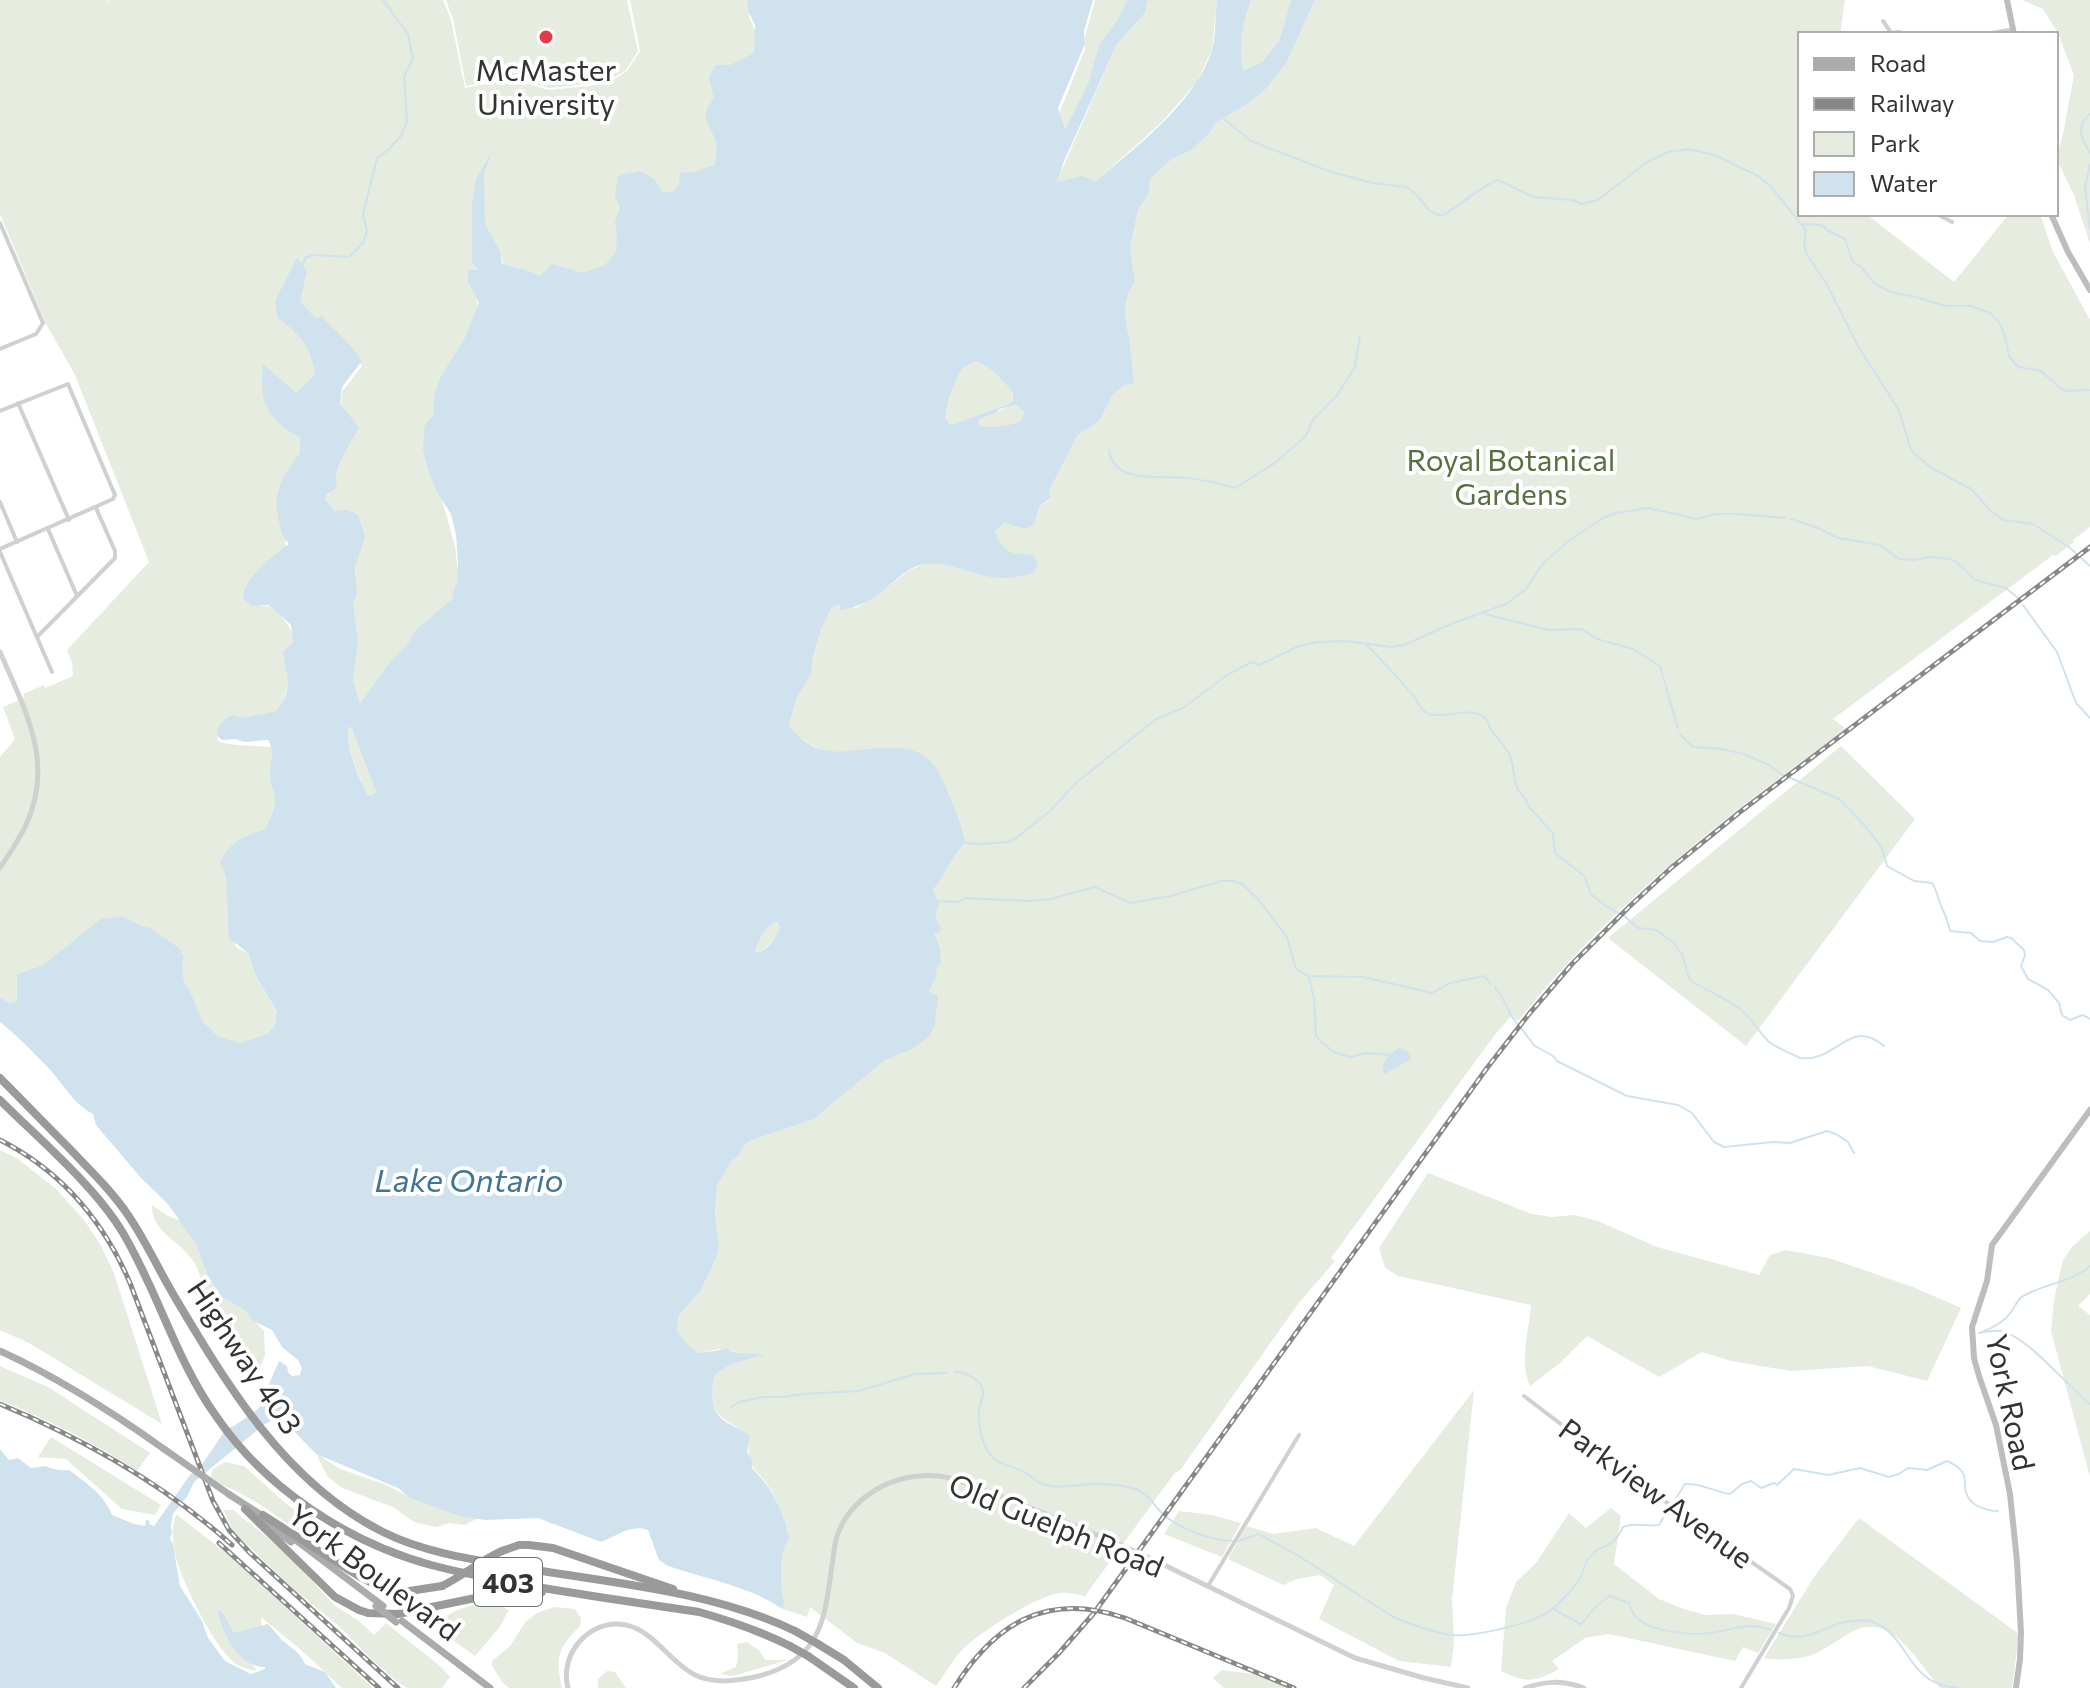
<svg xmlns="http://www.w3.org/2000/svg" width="2090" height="1688" font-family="Commissioner,sans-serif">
<rect width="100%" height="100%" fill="#fff"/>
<!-- green -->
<g fill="#e6ecdf">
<path d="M0,0H107L111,6L108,0H443L451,20L465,88L511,79L549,90L607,84L627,71L640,51L630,0H751L749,16L755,31V58L719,152L715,170L616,257L605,270L541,281L505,271L501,256L484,296L476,300L480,308L431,461L455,546L458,572L454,596L369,700L354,708L348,625L354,596L356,558L365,535L359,521L333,519L323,498L328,496L330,492L328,488L344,449L350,444L340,410L342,392L362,366L352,350L316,324L300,301L290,281L323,374L309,446L285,544L290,550L252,599L261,606H272C282,616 293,629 295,643C298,663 284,698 277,716L225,726L217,737L218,741C233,747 254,745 271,747L272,750L279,808L231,931L236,947L248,953L256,976L277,1013L275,1025L267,1034L240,1043L218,1036L203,1022L191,993L184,982L182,961L168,941L149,927H144L124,917L65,949L43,965L17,974V1001L9,1003L0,997V757L15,739L3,707L24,698L23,694L44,685L45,688L73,676L72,662L67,650L149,562L75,375L45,322L0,214Z"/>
<path d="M446,0H627L638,51L626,70L607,82L549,88L512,77L466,86L453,19Z"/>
<path d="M1095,0H1131L1044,185L1059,114L1085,49V37Z"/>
<path d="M1148,0H1217L1212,49L1197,82L1162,122L1096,181L1056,183L1117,44L1145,13Z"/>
<path d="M1251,0H1291L1279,41L1262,62L1244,70C1237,41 1242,28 1251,0Z"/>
<path d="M1315,0H1845L1840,34H1800V214H1866L1954,282L2009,214H2040L2053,252L2090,320V527L2073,540L2074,542L2056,556L2053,555L1833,719L1846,729C1727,815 1609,905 1518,1021L1511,1016L1494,1036L1331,1258L1335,1261L1298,1304L1181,1469L1174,1474L1085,1596C1078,1595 1068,1592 1060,1593C1038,1595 978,1633 962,1650C952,1661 945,1674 936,1686L885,1653L857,1643L810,1607L807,1617L782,1609C786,1601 783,1599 782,1590C781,1573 779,1553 789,1539C786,1522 780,1507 772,1492C757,1465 744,1472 750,1436C719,1414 707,1418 715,1375C729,1363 744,1360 761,1356L718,1349L698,1353L687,1344L677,1331L679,1315L700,1292L716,1259L719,1247L715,1212L717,1186L730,1163L739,1155L744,1146L749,1141L814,1119L884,1061L903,1053L935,1026L937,1003L929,991L937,976L935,972L936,920L933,890L938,884L867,758C834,752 811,754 789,725L797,697L811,675L813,657L821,630L832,607L840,605L856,608L879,594L908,571L995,532L1004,523L1013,525L1046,502L1051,497L1049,491L1077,436L1099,421L1113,395L1124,385L1133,383C1132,370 1132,357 1130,344C1126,317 1119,306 1135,281L1130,249L1138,210L1149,194L1150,179L1172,159L1190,151L1210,133L1215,123L1248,104L1266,89L1287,62Z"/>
<path d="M2022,0H2090V244L2074,195L2056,158L2063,134L2074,75L2058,33L2043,9Z"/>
<path d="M975,361C990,365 1003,381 1013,393V400L1009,404L951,425L945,420L949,398L959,374L962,369Z"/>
<path d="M1017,405L1024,412L1022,420C1008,427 996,427 981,427L978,422L979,419C991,412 1004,408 1017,405Z"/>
<path d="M349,726L352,729L376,792L372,796L368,795C359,778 345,745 349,726Z"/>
<path d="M1841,746L1915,819L1746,1046L1608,938Z"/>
<path d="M774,922L780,924C780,937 770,944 760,952L757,953L755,949L765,930Z"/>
<path d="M0,1150L18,1159L56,1189L84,1220L100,1244L114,1273L162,1424L29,1343L0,1330Z"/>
<path d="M1428,1173L1532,1214L1552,1217L1575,1215L1598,1221L1657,1247L1759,1275L1770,1255L1786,1250L1829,1258L1913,1287L1961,1308L1927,1381L1868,1366L1791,1371L1731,1361L1702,1352L1659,1377L1587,1336L1560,1363L1530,1386C1519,1362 1529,1330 1531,1305L1398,1276L1385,1268L1379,1248Z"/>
<path d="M152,1205L168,1216L181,1221L237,1301L264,1331L265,1355L258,1372V1381L244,1363L239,1340C230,1333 221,1329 214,1321C199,1302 206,1276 191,1258C178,1240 151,1231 152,1205Z"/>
<path d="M2090,1231V1294L2078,1306L2090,1315V1477L2051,1331L2054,1300L2063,1260L2073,1246Z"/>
<path d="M0,1366L48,1387L150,1453L137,1471C92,1441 50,1421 0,1400Z"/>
<path d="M1474,1390L1452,1600L1454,1643L1451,1667L1399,1661L1319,1619L1334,1585L1320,1575L1297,1579L1283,1585L1228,1559L1247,1526L1273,1534L1316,1528L1354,1546Z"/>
<path d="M51,1437L161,1505L155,1515L122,1509L66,1459L38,1457Z"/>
<path d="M316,1448L323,1458L340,1469L384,1484L410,1497L480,1517L465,1525L449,1523L437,1527L417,1523L409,1519L395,1508L342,1488L328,1477L319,1460Z"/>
<path d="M225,1462L244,1466L289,1506L315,1524L303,1530H296C269,1510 245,1492 213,1482L211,1476L213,1469Z"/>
<path d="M1611,1508L1621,1516L1614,1564L1659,1599L1684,1609L1705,1615L1733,1614L1776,1624L1758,1653L1743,1647L1735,1661L1609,1634L1585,1638L1552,1661L1559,1669C1534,1683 1526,1683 1501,1671L1506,1608L1516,1582L1536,1563L1569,1513L1586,1528Z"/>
<path d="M224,1510H233L268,1538L296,1563L334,1605L359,1621L374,1635L386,1623L440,1666L450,1677L442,1688H407L398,1682L369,1657L340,1627L290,1586L232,1530Z"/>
<path d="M1179,1511L1212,1515L1241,1523L1222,1557L1164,1534Z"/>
<path d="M176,1514L230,1556L373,1688H342L308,1656L261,1617L262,1630L239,1646L257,1671C251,1670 244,1669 239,1666C216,1653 183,1583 176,1558C172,1544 171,1527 176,1514Z"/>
<path d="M1859,1518L2019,1634L2012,1688H1940C1927,1673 1914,1652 1899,1639C1862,1610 1847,1640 1814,1654C1804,1659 1775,1661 1764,1658L1814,1577Z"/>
<path d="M486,1603L496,1604L509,1610L499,1628L475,1656L436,1628L435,1625C453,1610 463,1607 486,1603Z"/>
<path d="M555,1607L575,1609L581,1618L580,1626C558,1648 555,1657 562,1688H509L503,1683L492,1666V1661L510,1646L526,1621L539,1612Z"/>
<path d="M746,1642L759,1650L765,1660H788L733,1676L719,1674L736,1667L738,1658L737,1644Z"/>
<path d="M1222,1670L1260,1675L1288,1688H1224L1213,1678Z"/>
<path d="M607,1671L615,1672L626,1688H598V1679Z"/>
</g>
<!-- water -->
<g fill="#cfe2ee" fill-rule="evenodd">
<path d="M747,0H1093L1084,31L1085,44L1058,108L1065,130L1089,82L1099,45L1117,21L1128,0H1148L1145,13L1117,44L1064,161L1057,182L1082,176L1096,181C1137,146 1195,103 1212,50C1216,35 1215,16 1217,0H1251C1243,24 1237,45 1244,70L1262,62L1279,41L1291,0H1315L1287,62L1266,89L1248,104L1215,123L1210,133L1190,151L1172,159L1150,179L1149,194L1138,210L1130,249L1135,281C1119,307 1126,317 1130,344C1132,357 1132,370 1134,384L1124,385L1113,395L1099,421L1077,436L1049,491L1051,497L1039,507L1034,524L1026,529L1004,523L995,532C1004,554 1010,553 1032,555L1038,563L1034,573C1020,576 1006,580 991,577C969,574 948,561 925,564C907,566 893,584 879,594C866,603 855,608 840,610V605L832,607L821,630L813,657L811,675L797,697L789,725C823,771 859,742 904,749C912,750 920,752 927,758C938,767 944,783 949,795C956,811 962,826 965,843C951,856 945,876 933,890L939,905C934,914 935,919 941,927L940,932L935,934L940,949L941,963L937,967L936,972L937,976L929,991L932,994L938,995L935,1026L929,1036L921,1043L912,1049L884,1061L814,1119L749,1141L744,1146L739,1155L730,1163L717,1186L715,1212L719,1247L716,1259L700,1292L679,1315L677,1331L687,1344L698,1353L727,1349L733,1352L765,1355C746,1360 730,1362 715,1375C712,1389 709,1408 722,1419C731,1426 742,1429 750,1436L747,1453L752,1459V1468C772,1488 784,1511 789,1539C779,1553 781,1573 782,1590C783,1599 786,1601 782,1609C752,1587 703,1578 668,1566L659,1560L648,1530C631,1524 617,1536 601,1542L538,1518L485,1520L472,1518L460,1516L410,1498L398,1488L316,1454L291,1428L294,1414L290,1413L265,1424L194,1482L188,1495L173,1514L171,1526L172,1532L170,1538L173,1545L180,1586L202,1621L208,1638L225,1661L251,1674L265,1669V1667C238,1667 221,1632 218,1609L224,1615L234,1633L268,1624C273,1629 277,1635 282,1640C291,1648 300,1652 305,1664L325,1672L336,1688H0V1449L9,1460L18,1458L31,1468L46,1466C53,1470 62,1471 69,1470C85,1482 105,1495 112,1515L134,1524L145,1526L146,1520L150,1521L149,1524L154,1526L190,1475L199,1469L226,1429L234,1426L258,1409L268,1394L269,1384L279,1361L287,1366L288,1372L292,1376L300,1375L302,1368L298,1360L282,1347L272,1330L252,1320L245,1310L222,1297L207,1273L197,1246L168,1204L141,1178L96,1125L93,1114C75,1105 65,1087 52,1072C36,1055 19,1037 0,1022V997L9,1003L17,1001V974L43,965L101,919L124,917L144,927H149L179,948L184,957L182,961L184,982L191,993L203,1022L218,1036L240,1043L267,1034L275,1025L277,1012L256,976L248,953L229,938L226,876L220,863C231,840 244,837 266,829C269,821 274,812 275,804C277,794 271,787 270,779C269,765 276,753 268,740L245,742L235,739L222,740L217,736C218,724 222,720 233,715L241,718L277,711C294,685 287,679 283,652L293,642L291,625L269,605L251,606L243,598C243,579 274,554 289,544C280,533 281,530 278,516C272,491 286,472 300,453V438C266,418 259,404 263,364L296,393L315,375C312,347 300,334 278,318L275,301L297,258L307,271L300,301L316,319L321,316C335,331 351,343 362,361L342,387L340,404L359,427C351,444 331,468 337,487L328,494L325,500L335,511L347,510L358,515L365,536L355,568L357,593L353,604L358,641L353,681L360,704L391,661L407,645L417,629L452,599L457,580L458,563L456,535L451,514L438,494L429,473L423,450L424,432L425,425L434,414V396L441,376L464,340L479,303L468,282V270H479L472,262V204L476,179L492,151L484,174L485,224L500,251L502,264L525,270L540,276L552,264L583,273L605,265L616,252L617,236L615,223L620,208L615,196L618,176L640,171L654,179L662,192H673L679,185L680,173L694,172L715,165C715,158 718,149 716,143C712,125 696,118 714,99L709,78L715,65H730L754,53L755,25L749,13ZM975,361C990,365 1003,381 1013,393V400L1009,404L951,425L945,419L949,398L959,374L962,369ZM1017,405L1024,412L1022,420C1008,427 996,427 981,427L978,422L979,419L995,413L999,409ZM349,726L352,729L376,792L372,796L368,795C358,777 345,747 349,726ZM777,922L780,927C776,939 769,949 757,953L755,949C761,939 765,925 777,922Z"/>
<path d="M1400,1047L1408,1052L1411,1059L1385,1074L1383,1071C1382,1060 1391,1053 1400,1047Z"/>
</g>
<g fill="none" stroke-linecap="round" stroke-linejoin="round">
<!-- stream -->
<g stroke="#cfe2ee" stroke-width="2">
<path d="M2090,114C2075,127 2081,137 2090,153"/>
<path d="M1224,119L1251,141L1331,172L1373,183L1406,187L1416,194L1430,211L1441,216C1462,206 1476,188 1498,180L1533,197L1573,200L1581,204L1598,200L1647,162L1668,152L1689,149L1715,155L1758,176L1771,187L1806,230L1804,244L1807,255L1826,283L1859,348L1899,410L1910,447L1915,454L1930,467L1971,489L1990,510L2003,520L2033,524L2069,547L2090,566"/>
<path d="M2090,165L2085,187L2090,229"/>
<path d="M1802,224L1822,225L1827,230L1845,239L1853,262L1861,267L1876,285L1891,292L1916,297L1945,306H1971L1992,314L2000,324L2004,333L2009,356L2018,367L2041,371L2064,391L2090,390"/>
<path d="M303,264L306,257L315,255L349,257L363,243L367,231L363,214L377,158L388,150L401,136L407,121L404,76L413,59L408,34L383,0"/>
<path d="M1109,450C1114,485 1160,475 1185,478C1202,479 1219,484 1235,488L1275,463L1306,436L1313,420L1338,394L1355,367L1360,335"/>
<path d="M1791,519L1818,528L1838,538L1880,545L1899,559L1913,560L1930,557L1951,559L1958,563L1975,580L2006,588L2018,598"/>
<path d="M2023,605L2057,652L2076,703L2090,718"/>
<path d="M1485,614L1549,630L1582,629L1597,639L1633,649L1660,666L1678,729"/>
<path d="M1367,645C1384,663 1402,681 1417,701C1420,706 1423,712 1429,714C1445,719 1469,706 1484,717C1490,722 1487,722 1490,728C1496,739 1508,746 1511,759C1516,774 1511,786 1525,798L1528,806L1553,833L1555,853L1583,875"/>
<path d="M1680,734L1693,747L1722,749L1744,754L1769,765L1781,774L1839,799L1866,827L1882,848L1887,866L1914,881L1932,883C1937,890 1937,896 1940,903C1944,913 1948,920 1950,931L1971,933L1980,941L1993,942L2007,937L2011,938L2024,950L2025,955L2021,966L2028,979L2048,990L2059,1003L2062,1015L2070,1020L2083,1015L2090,1019"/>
<path d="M965,843L979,844L1008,842L1016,838L1050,811L1077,782L1156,719L1183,708L1227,675L1252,662L1259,665L1299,646L1317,642L1345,641L1391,647L1404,645L1451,624L1506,604L1526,589L1543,563L1570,540L1603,518L1616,513L1648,508L1697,519L1715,514H1738L1785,518"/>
<path d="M1585,877L1591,894L1606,906L1624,916L1638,928L1656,930L1674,943L1683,956L1687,973L1691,981C1707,990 1725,998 1739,1008C1751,1017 1758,1031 1768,1041C1773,1046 1782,1049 1789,1053C1790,1053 1800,1058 1800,1058C1837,1063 1849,1016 1884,1046"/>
<path d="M938,901L959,902L965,898L1029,901L1051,899L1095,887L1130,903L1171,896L1221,881H1234L1242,884L1258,899L1287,937L1296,969L1308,976L1363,977L1432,993L1450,983L1484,976L1491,984"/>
<path d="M1309,978L1314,999L1316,1035L1321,1042L1334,1052L1350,1057L1365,1053L1389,1055"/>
<path d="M1495,988L1501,995L1512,1017L1535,1046L1553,1056L1557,1061L1627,1096L1678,1105L1692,1113L1714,1142L1724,1147L1773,1142L1790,1143L1827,1131L1836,1134L1848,1142L1854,1153"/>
<path d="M1982,1332C1995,1327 2006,1321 2013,1309C2017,1303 2018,1298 2025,1295C2047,1283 2070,1283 2090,1266"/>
<path d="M1979,1333C1985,1332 1993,1330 1999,1331C2026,1334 2067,1386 2090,1404"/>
<path d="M955,1372C965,1372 983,1380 983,1392C983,1398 980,1404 979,1410C978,1426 982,1450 996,1460C1005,1466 1015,1467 1024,1472C1030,1475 1034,1480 1040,1483C1056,1490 1078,1484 1095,1484C1106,1484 1121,1485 1132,1488C1150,1492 1155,1510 1169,1519C1186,1531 1211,1540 1232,1541"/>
<path d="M731,1407L739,1402L763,1397H784L802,1394L858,1391L915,1374L946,1373"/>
<path d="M1675,1500L1685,1484C1703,1483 1714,1492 1730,1494L1742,1484L1751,1481L1761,1488L1774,1483L1777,1485L1794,1469L1828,1475L1860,1468L1889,1477L1899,1474L1908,1468L1927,1470L1947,1461C1953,1464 1959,1466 1963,1473C1966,1479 1964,1485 1966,1492C1969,1505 1985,1511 1998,1511"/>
<path d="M1238,1541L1259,1534L1302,1558L1393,1617C1410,1624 1435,1633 1452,1635C1473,1637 1539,1623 1553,1608C1561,1602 1573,1589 1578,1581C1583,1575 1584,1565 1588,1559C1601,1541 1611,1553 1623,1527C1636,1522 1646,1527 1659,1525L1669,1508"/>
<path d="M1555,1609C1563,1617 1573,1617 1581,1625L1596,1606L1610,1596L1629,1603C1631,1608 1633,1616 1638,1619C1651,1631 1693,1636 1710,1633C1732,1630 1749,1621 1771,1630"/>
<path d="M1779,1633C1812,1646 1825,1621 1855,1621C1861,1620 1868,1620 1873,1622C1901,1632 1906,1664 1929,1679C1937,1685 1948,1687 1958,1688"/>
</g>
<!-- minor -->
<g stroke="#d0d0d0" stroke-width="4">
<path d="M1883,21L1892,34"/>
<path d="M1892,33L1899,32L1905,34"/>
<path d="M1986,34L2014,29"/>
<path d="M1937,214L1952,222"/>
<path d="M0,223L43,323L36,334L0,349"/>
<path d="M18,403L69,520"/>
<path d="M0,411L68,384L115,495L113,499L0,549"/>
<path d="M0,502L17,542"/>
<path d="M48,529L77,596"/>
<path d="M0,552L52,672"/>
<path d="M37,637L115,558V551L96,508"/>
<path d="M1524,1396L1629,1476L1790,1589L1793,1596L1789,1608L1741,1688"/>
<path d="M1208,1586L1299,1435"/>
</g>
<!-- tertiary -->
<g stroke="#d0d0d0" stroke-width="5">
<path d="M0,652C25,710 55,762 26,825C19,840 9,854 0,868"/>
<path d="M1158,1562L1355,1658L1424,1678L1468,1688"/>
<path d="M568,1688C558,1651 595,1613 633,1627C658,1637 671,1663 695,1675C714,1684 735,1681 755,1677C833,1659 824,1603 836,1539C850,1495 895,1472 939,1476C958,1478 975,1487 992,1493C1035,1509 1077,1527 1119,1544"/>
<path d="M1525,1688C1546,1681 1562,1680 1584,1688"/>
</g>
<!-- secondary -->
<g stroke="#bdbdbd" stroke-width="6">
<path d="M2007,0L2014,34"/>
<path d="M2051,214L2068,252L2090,290"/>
<path d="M2016,1688L2020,1659L2021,1633L2017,1561L2010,1494L1996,1425L1979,1376L1974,1358L1972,1327L1987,1281L1992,1245L2090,1110"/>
</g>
<!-- primary -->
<g stroke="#ababab" stroke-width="7">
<path d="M0,1351C59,1378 112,1412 164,1449"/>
<path d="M230,1495L266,1518"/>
<path d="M259,1519L291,1542"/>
<path d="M289,1535L383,1606"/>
<path d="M402,1621L490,1688"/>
</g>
<!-- motorway -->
<g stroke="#9a9a9a" stroke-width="8">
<path d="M0,1078C23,1101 45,1124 68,1147C89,1169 111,1190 128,1215C145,1240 158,1268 173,1294C227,1385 285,1483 383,1532C423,1552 469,1559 512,1566C606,1583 707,1589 795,1631"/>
<path d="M0,1100C39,1139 95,1186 123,1233C158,1292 176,1360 216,1416C265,1488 347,1542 431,1565C468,1575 506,1581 543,1588C595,1597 647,1604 699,1612C731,1621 760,1631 790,1646"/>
<path d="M245,1509L335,1597L359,1610L368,1613L398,1614L509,1591L542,1592"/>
<path d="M263,1515L360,1577L378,1586L392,1591L403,1592L442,1586"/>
<path d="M502,1551L519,1545H529L553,1548L673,1589"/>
<path d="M818,1644L844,1660L878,1688"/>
<path d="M808,1656L854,1688"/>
</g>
<!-- rail casing -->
<g stroke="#888" stroke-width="5">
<g id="rail">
<path d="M0,1140C61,1171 103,1220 130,1283L213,1501L229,1530L250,1553L398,1688"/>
<path d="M0,1404C84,1439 164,1484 232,1545"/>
<path d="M219,1543L379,1688"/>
<path d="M954,1688C995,1623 1047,1591 1125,1618L1294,1688"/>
<path d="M1024,1688L1059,1653L1094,1613L1487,1068L1529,1014L1572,964L1630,906L1671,868L1740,812L2090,547"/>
</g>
</g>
<!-- rail -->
<use href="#rail" stroke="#fff" stroke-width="2" stroke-dasharray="6" stroke-linecap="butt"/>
<!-- tertiary-bridge -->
<path stroke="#d0d0d0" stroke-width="5" d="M1119,1544L1158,1562"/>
<!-- primary-bridge -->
<g stroke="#ababab" stroke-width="7">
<path d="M164,1449L230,1495"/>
<path d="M376,1606L396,1622"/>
</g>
<!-- motorway-bridge -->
<g stroke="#9a9a9a" stroke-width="8">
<path d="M442,1586C463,1576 481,1560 502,1551"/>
<path d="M795,1631L818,1644"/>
<path d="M790,1646L808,1656"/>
</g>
</g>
<!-- markers -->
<circle fill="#e63946" stroke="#fff" stroke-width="3" cx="546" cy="37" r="8"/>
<g text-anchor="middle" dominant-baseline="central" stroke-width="8" stroke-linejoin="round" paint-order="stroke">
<!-- shield labels -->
<rect fill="#fff" stroke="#707070" stroke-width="2" x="474" y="1558" width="68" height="48" rx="6"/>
<g font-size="28" font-weight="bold" fill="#333">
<text x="508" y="1582">403</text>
</g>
<!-- poi labels -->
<g font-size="30" fill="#333" stroke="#fff">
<text x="546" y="68">McMaster<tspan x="546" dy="34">University</tspan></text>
</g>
<!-- park labels -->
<g font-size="30" fill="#56703f" stroke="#fff">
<text x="1511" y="458">Royal Botanical<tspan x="1511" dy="34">Gardens</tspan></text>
</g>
<!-- street labels -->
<g font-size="30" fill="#333" stroke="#fff">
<text transform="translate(246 1356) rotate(56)">Highway 403</text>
<text transform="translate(2012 1402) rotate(78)">York Road</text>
<text transform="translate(1657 1492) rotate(36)">Parkview Avenue</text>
<text transform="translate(1057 1524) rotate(22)">Old Guelph Road</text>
<text transform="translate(375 1571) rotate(37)">York Boulevard</text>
</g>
<!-- water labels -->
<g font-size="32" font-style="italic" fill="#3f7597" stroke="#fff">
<text x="469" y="1179">Lake Ontario</text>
</g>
</g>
<!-- legend -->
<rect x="1798" y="32" width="260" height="184" fill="#ffffff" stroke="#adadad" stroke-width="2"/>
<rect x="1814" y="58" width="40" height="12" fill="#ababab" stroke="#adadad" stroke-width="2"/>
<text x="1870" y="72" font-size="24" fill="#333333">Road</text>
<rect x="1814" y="98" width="40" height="12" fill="#888888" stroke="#adadad" stroke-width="2"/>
<text x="1870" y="112" font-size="24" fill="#333333">Railway</text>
<rect x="1814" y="132" width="40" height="24" fill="#e6ecdf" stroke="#adadad" stroke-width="2"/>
<text x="1870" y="152" font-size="24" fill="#333333">Park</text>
<rect x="1814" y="172" width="40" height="24" fill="#cfe2ee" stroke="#adadad" stroke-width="2"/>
<text x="1870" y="192" font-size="24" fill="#333333">Water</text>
</svg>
